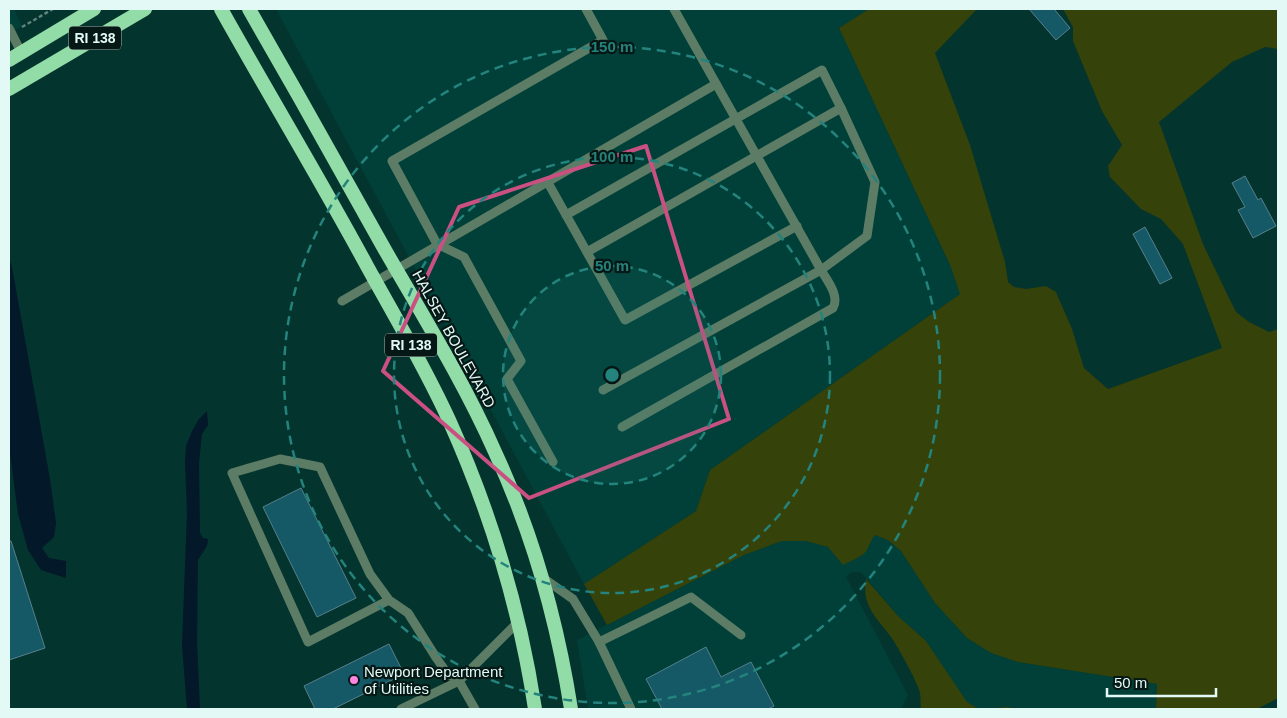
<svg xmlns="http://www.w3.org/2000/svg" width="1287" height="718" font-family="Arial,sans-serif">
<rect width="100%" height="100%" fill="#04342e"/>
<!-- built -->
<g fill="#004039">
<path d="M9,9H14L22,26L9,34Z"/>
<path d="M276,9H869L839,28L950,265L960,294L710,470L696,511L584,584Z"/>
<path d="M875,535L888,540L901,551L935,603L967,638L991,653L1018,662L1157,684L1156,709H1020L1007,707L979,709L966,702L926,641L898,616L861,572H851L846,577L908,695L901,709H588L577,640L744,555L782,541H806L828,547L868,549L869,542Z"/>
</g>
<!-- green -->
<g fill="#354209">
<path d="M869,9H977L935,53L970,145L1005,262L1008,282L1014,287L1026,289L1046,286L1056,292L1072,329L1084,368L1108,389L1222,348L1183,244L1161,219L1141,209L1110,177L1108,166L1122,145L1102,111L1073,41V27L1063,9H1278V49L1265,47L1232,62L1159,122L1203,244L1229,298L1236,312L1249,322L1269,332L1278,329V698L1257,709H1156L1157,684L1018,662L991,653L967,638L935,603L901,551L888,540L875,535C871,540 870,544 867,550C863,557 850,561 843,565L828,547L806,541H782L744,555L607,625L584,584L696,511L710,470L960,294L950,265L839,28Z"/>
<path d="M866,579L898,616L926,641L967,702L979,709L1007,707L1020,709H921C920,704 921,698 920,693C918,683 898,647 891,637C877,618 861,605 866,579Z"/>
</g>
<!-- water -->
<g fill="#031829">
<path d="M9,258L12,267L50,479L56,523L54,537L42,548L49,558L66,561V578L41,570L28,550L18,514L9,446Z"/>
<path d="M207,411L208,425L202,434L199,463L200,533L203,538L208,539L207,546L198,560L197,642L200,709H187L182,645L187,512L185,462L186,446L192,431L199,419Z"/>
</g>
<!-- building -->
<g fill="#155866" stroke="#56808b">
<path d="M1029,9H1054L1070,28L1056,40Z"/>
<path d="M1245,176L1258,200L1261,198L1276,226L1253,238L1238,210L1245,207L1232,183Z"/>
<path d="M1145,227L1172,278L1160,284L1133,234Z"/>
<path d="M301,488L356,598L317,617L263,507Z"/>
<path d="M9,541H11L45,648L9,660Z"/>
<path d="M389,644L404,674L333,709H315L304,686Z"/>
<path d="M706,647L721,677L751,662L774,706L768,709H662L646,679Z"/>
</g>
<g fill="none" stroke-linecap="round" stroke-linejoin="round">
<!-- path -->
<path stroke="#5e847e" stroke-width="2.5" stroke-dasharray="4 2.5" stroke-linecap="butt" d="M22,27L53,9"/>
<!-- service -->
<g stroke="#5c7c65" stroke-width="9">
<path d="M9,28L21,52"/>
<path d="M547,181L625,320L797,226"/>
<path d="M566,215L822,70L841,108"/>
<path d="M587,252L841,108L875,182L867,236L821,270L603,390"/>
<path d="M342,301L716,84"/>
<path d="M622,427L833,308C840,296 827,280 821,270L674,9"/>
<path d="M553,462L507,379L521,361L464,257L437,244L392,161L603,40L586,9"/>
<path d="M543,578L573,599L599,642L631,709"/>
<path d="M389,600L308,642L232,473L280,459L320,467L370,574L389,600L408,613L437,659L447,673L459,681L475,709"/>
<path d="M599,642L691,597L741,635"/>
<path d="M401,709L459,681L518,622"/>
</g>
<!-- trunk -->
<g stroke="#92dca7" stroke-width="14">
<path d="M221,9C269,95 320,179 367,266C395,317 425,367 449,420C490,511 520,610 535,709"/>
<path d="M249,9C295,89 340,169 385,250C423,316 464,382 495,452C533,534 557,620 571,709"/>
<path d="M9,60L94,9"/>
<path d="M9,89L145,9"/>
</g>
</g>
<!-- marked area -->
<path fill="none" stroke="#ca5082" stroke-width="4" stroke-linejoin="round" d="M646,146L729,419L529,498L383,371L459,207Z"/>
<!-- distance rings -->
<circle cx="612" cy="375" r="109" fill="#24837c" fill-opacity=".12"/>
<g fill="none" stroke="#24837c" stroke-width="2.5" stroke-dasharray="9 6">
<circle cx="612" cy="375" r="109"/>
<circle cx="612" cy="375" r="218"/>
<circle cx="612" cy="375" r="328"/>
</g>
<!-- markers -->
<circle fill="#fe86e1" stroke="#061815" stroke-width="2" cx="354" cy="680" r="5"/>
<g text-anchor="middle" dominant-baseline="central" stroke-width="4.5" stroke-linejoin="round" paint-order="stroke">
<!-- shield labels -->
<g fill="#061815" stroke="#a0b6b2" stroke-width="1">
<rect x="69" y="26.5" width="52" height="23" rx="4"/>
<rect x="385" y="333.5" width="52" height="23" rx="4"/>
</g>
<g font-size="14" font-weight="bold" fill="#e2f9f5">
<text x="95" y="38">RI 138</text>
<text x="411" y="345">RI 138</text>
</g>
<!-- street labels -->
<g font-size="15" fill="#e2f9f5" stroke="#061815">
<text transform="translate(454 339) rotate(61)">HALSEY BOULEVARD</text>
</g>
<!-- poi labels -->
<g font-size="15" fill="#e2f9f5" stroke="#061815" text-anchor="start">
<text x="364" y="671">Newport Department<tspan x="364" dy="17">of Utilities</tspan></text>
</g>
</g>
<circle cx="612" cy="375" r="8" fill="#24837c" stroke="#061815" stroke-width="2.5"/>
<g font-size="15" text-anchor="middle" font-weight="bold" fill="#24837c" stroke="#061815" stroke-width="4.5" stroke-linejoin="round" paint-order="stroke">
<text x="612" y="52">150 m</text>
<text x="612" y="162">100 m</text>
<text x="612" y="271">50 m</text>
</g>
<!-- border -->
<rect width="1287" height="718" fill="none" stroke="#e2f9f5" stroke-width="20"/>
<!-- scale -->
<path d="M1107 688v8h109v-8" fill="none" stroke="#e2f9f5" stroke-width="2.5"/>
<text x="1114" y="688" font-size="15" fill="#e2f9f5" stroke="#061815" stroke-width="4" paint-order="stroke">50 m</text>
</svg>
